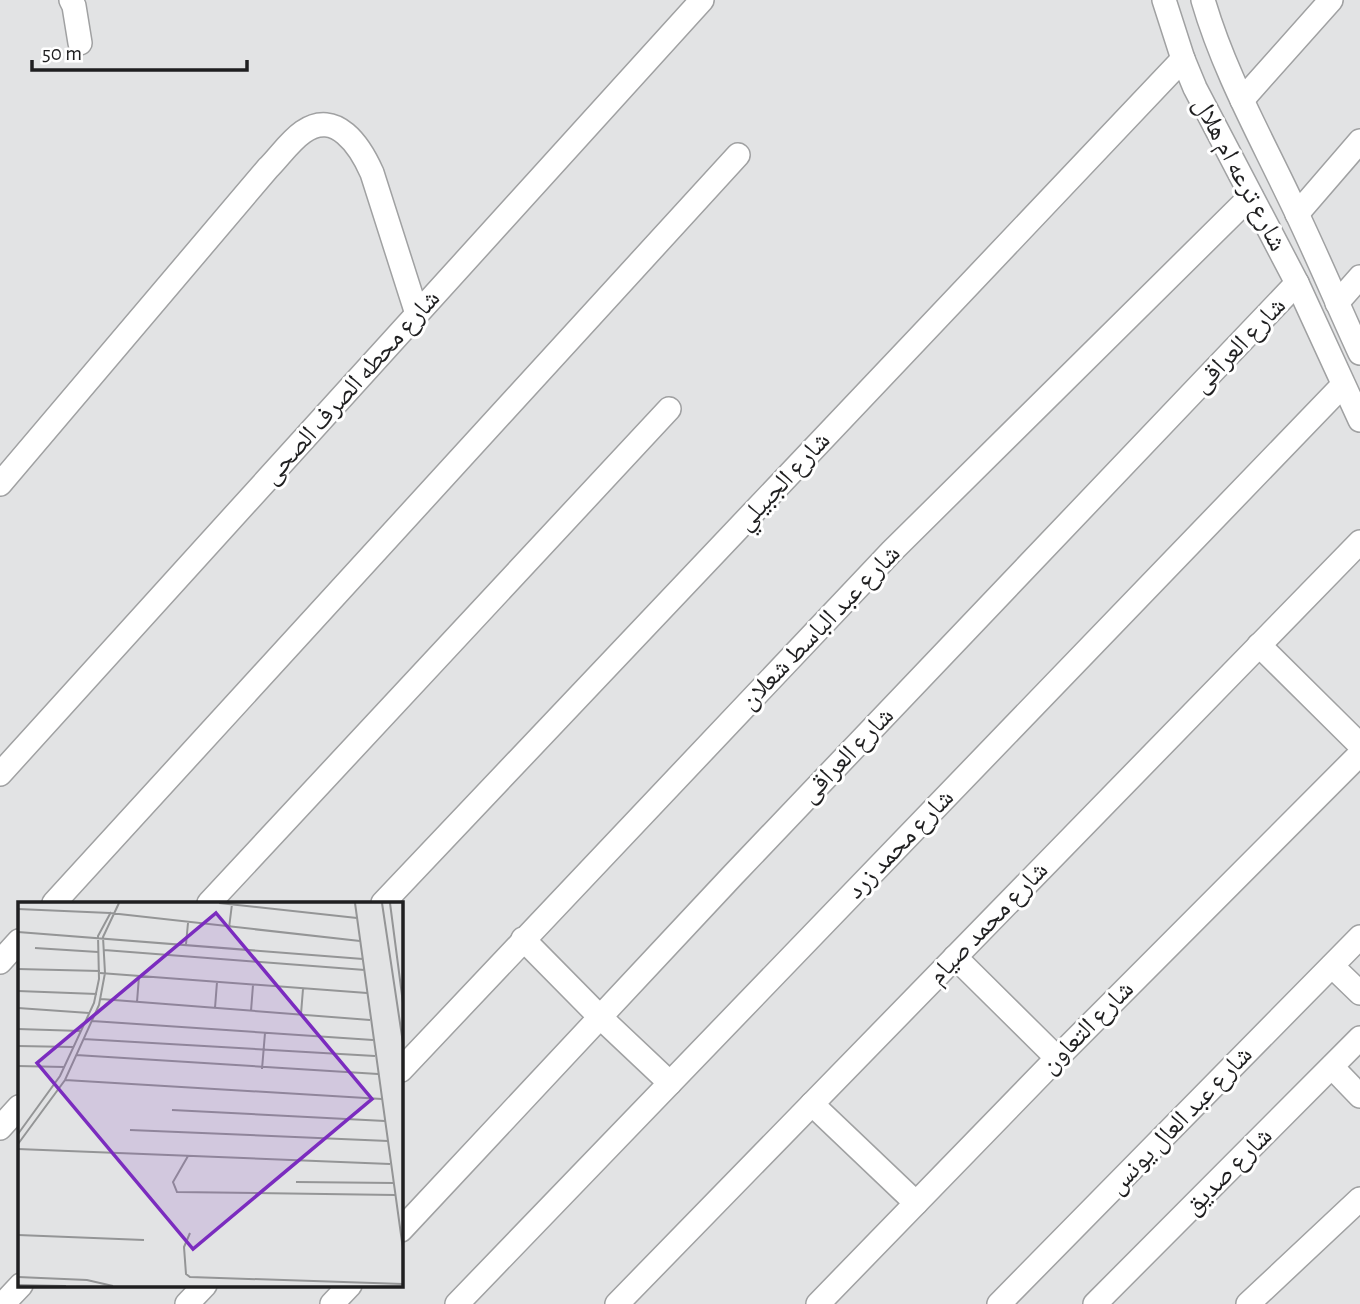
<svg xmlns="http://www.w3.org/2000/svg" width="1360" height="1304" font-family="'Alegreya Sans','Noto Naskh Arabic',sans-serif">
<rect width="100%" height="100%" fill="#e2e3e4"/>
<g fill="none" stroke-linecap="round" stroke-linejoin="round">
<!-- street casing -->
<g stroke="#a0a1a2" stroke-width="26">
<g id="street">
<path d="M71,0L74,6L80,43"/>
<path d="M1164,0L1183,59L1195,88L1297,283L1360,420"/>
<path d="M1203,0C1223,69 1258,132 1289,197C1314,248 1336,301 1360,353"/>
<path d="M1242,100L1331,0"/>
<path d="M1297,214L1360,141"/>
<path d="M1337,303L1360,277"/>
<path d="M0,484L268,168C279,157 290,141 303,132C336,109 360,146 372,173L417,314"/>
<path d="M1259,645L1360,745"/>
<path d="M0,774L702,0"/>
<path d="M54,903L738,155"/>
<path d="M209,903L669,409"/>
<path d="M383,903L1183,59"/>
<path d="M523,939L600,1017L670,1083"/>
<path d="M955,957L1057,1058"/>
<path d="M0,962L19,941"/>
<path d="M1332,966L1360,993"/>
<path d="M1332,1067L1360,1096"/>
<path d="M401,1070L892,551L1251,196"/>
<path d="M812,1104L916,1203"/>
<path d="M0,1128L19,1107"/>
<path d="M401,1230L733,875L1297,283"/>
<path d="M3,1304L21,1285"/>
<path d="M187,1304L205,1285"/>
<path d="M332,1304L350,1285"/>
<path d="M457,1304L1343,385"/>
<path d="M617,1304L1360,542"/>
<path d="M818,1304L1057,1058L1360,754"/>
<path d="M999,1304L1360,937"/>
<path d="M1095,1304L1360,1038"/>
<path d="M1248,1304L1360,1199"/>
</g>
</g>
<!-- street -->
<use href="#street" stroke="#fff" stroke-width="23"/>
</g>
<g text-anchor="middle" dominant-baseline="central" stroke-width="6" stroke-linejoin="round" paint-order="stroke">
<!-- street labels -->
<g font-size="26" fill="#1f1f20" stroke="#fff">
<text transform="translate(1240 174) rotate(62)">شارع ترعه ام هلال</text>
<text transform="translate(1239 345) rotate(-46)">شارع العراقى</text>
<text transform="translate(351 387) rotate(-48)">شارع محطه الصرف الصحى</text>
<text transform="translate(783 481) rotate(-47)">شارع الجبيلي</text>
<text transform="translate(820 627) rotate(-46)">شارع عبد الباسط شعلان</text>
<text transform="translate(847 755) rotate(-46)">شارع العراقى</text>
<text transform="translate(900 844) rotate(-46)">شارع محمد زرد</text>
<text transform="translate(988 923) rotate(-46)">شارع محمد صيام</text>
<text transform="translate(1087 1027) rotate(-45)">شارع التعاون</text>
<text transform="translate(1180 1120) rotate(-46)">شارع عبد العال يونس</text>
<text transform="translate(1228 1171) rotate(-45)">شارع صديق</text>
</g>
</g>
<!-- overview -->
<g transform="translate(18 902)">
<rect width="385" height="385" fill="#e2e3e4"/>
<path fill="none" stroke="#949596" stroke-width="2" d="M201,1L339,16M337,1L385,347M364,1L385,141M372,1L385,101M0,7L92,11L342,39M211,26L214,2M0,30L345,57M168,42L170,21M17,46L80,50M86,48L347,68M0,67L82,69M82,71L349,91M0,89L79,92M83,97L352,118M119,100L121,74M0,106L71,111M197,106L199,80M233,109L235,83M283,112L285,87M74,119L355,138M0,127L63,129M65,137L357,154M0,144L55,145M58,153L360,172M0,164L46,165M244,167L247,131M47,178L364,197M154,208L367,219M112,228L370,239M0,232L42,174L76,101L81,77L80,34L93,10M0,242L47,178L81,103L87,71L85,35L101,1M0,247L372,262M170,254L155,280L159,290L377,293M278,280L376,281M172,331L166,345L168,372L172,375L385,382M0,333L126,338M0,375L69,378L95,384M0,383L48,384"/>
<path fill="#7b2cbf" fill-opacity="0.15" stroke="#7b2cbf" stroke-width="3.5" d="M198,11L354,197L175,347L19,161Z"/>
<rect width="385" height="385" fill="none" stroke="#1f1f20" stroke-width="3.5"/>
</g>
<!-- scale -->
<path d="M32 60v10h215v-10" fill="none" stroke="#1f1f20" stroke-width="3.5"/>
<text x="42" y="60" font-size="21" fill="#1f1f20" stroke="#ffffff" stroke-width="5" paint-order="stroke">50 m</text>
</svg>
